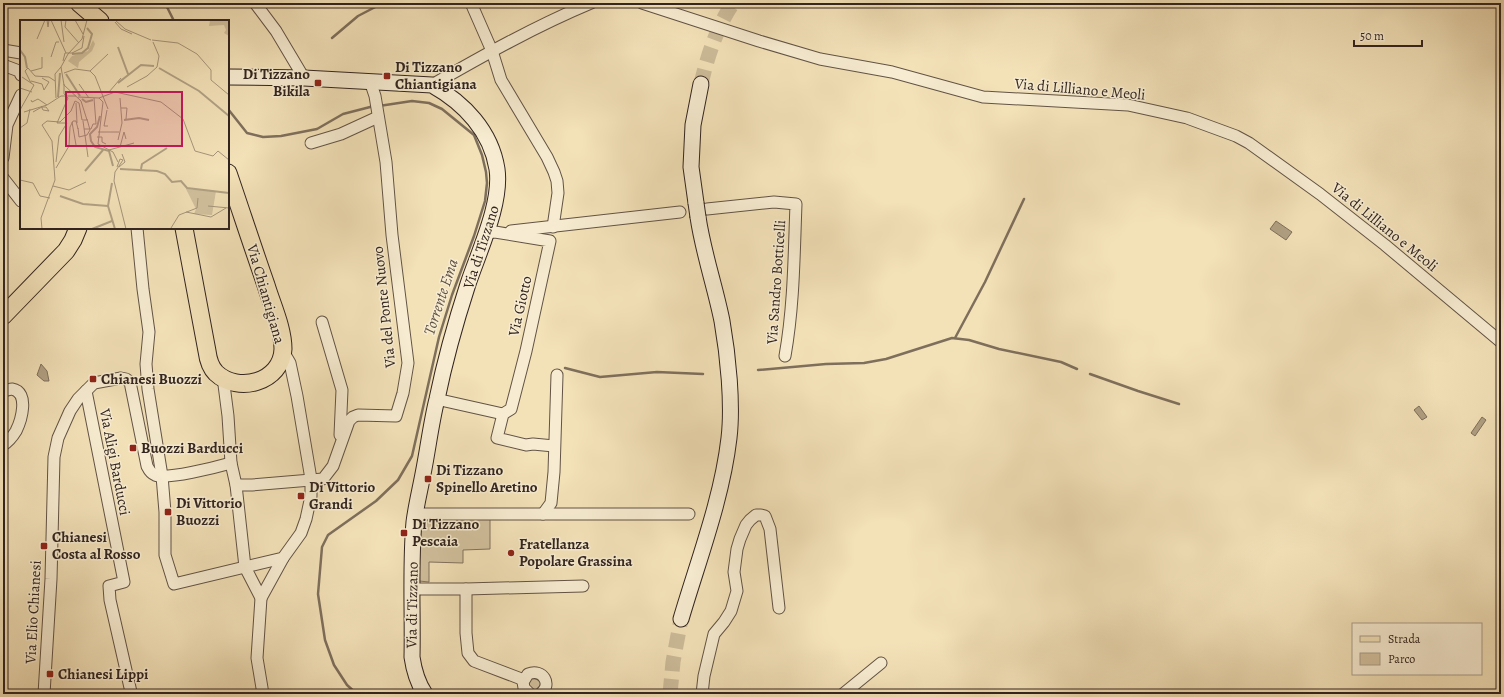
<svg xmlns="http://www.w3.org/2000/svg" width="1504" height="697" font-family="Alegreya,serif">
<rect width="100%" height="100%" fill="#f3e1b8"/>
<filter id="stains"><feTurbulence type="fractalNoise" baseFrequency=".005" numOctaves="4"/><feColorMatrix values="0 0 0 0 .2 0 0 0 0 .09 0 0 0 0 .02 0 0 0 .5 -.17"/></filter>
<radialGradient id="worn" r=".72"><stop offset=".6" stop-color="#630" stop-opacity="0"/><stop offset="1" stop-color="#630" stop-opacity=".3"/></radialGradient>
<!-- green -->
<g fill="#d2c19e" stroke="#82725e">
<path d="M425,519H490V549L463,550V563L429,562V582L419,581V525H425Z"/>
<path d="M536,675L542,685L536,691L531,690L527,681Z"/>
</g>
<!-- water -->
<g fill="#b1a184" stroke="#7e6f5c">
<path d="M1276,221L1292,232L1286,240L1270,229Z"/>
<path d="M41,364L47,371L49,381H44L37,375Z"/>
<path d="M1419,406L1427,417L1422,420L1414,410Z"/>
<path d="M1482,417L1486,420L1475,436L1471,433Z"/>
</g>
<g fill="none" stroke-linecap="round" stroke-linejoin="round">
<!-- stream -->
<g stroke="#7e6f5c" stroke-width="2.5">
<path d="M165,3L174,21"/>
<path d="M332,38L358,16L383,3"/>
<path d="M228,109L247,133L263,137L281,136L317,129L343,114L374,106"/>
<path d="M955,338L985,282L1024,199"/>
<path d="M565,368L600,377L657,372L703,374"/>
<path d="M758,370L826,364L864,363L886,359L952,338L969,340L999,349L1061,362L1077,369"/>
<path d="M1090,374L1138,391L1179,404"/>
<path d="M357,694L347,685L334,665L325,640L318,594L322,547L328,535L376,501L398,480L412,456L439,337L452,295L474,236L485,201L487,183L486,172L482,155L474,135L442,109L429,103L412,101L379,106"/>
</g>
<!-- secondary-tunnel -->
<g stroke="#cb9" stroke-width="15" stroke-dasharray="15 8" stroke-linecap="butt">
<path d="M701,84C707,58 717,26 733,3"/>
<path d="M670,694L673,662L681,619"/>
</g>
<!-- street casing -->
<g stroke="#625345" stroke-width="13">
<g id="street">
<path d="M255,3L276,31L304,78"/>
<path d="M471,3L492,51L501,80L547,157L554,172L557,181L558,193L553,227"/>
<path d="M642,3L759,41L820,59L892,72L983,97L1128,105L1187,118L1236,136L1249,143L1320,194L1385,245L1501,342"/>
<path d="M3,50L21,53"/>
<path d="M3,65L19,71L21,75"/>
<path d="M432,85C484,55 536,26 591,3"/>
<path d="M311,143L341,134L378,117"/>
<path d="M3,158L7,125L21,95"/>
<path d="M3,178L21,201"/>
<path d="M707,209L774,202L796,204C794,255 794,305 785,356"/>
<path d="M137,228L143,289L149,332L146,364L148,389L162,476L165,512V555L174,584L283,558L301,533L306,519L311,496V479L297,396L290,363L283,351"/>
<path d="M511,231L680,212"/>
<path d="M485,233L495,232L550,241L526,351L511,409L503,414L497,438L526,445L533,444L554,446"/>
<path d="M322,322L342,390L340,435"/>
<path d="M223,377L228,416L231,463L236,485L245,567L261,598L257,658L263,694"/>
<path d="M3,391C6,391 10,389 12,389C30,392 21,421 16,431C13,436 8,442 3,445"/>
<path d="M86,391L124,582L109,586L110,600L131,692"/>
<path d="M436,399L503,414"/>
<path d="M236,485H252L323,479L333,466L349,421L353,417L358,415L396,416L403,393L408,363L392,235L386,162L375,96L370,81"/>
<path d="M415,514H689"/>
<path d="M543,514L551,503L554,472L557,375"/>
<path d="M413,589H466V633L468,653L474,661L524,680"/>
<path d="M466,589L583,586"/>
<path d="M261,598L283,558"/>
<path d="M44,694L51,579L54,457L58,438L70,411L78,399L94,383L121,378L126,379L130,382L147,466C149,470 150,473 155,475C166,480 217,467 231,463"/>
<path d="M530,694L524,688L523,682L528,674C543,668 553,685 540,694"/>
<path d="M702,694L704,676L714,634L724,622L731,611L737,591L734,572L737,549L740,539L746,525L750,520L756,515H761L765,516L770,529L779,608"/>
<path d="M843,694L881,663"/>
</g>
</g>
<!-- secondary casing -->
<g stroke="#32241f" stroke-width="17">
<g id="secondary">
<path d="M228,77L304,78L432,85C464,103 491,131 497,169C502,203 479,251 468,284C456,321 445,360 437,399C431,423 428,449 423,474C420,490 416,506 414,522C410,567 413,612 412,657C414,671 417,682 425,694"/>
<path d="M696,203L691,167L693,125L701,84"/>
<path d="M681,619C698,561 722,499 729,438C733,404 728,355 722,321C715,286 703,252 698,217"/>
</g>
</g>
<!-- primary casing -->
<g stroke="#32241f" stroke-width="19">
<g id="primary">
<path d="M79,3L100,21"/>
<path d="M184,228L207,351C208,359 210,367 216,373C238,394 282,382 283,349C283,328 272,305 266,285C253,248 241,211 228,173"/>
<path d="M3,316L66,251L73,240L78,228"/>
</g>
</g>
<!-- street -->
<use href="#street" stroke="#f7ecd1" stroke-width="11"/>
<!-- secondary -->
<use href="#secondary" stroke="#f7ecd1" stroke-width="15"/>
<!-- primary -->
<use href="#primary" stroke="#f3e1b8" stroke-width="17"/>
<!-- secondary-bridge casing -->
<g stroke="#32241f" stroke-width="17" stroke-linecap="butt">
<path id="secondary-bridge" d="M696,203L698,217"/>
</g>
<!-- secondary-bridge -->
<use href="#secondary-bridge" stroke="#f7ecd1" stroke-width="15"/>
</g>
<!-- markers -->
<g fill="#8f2418" stroke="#f7ecd1" stroke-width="1.5">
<rect x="383" y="72" width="8" height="8" rx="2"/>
<rect x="314" y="79" width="8" height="8" rx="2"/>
<rect x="89" y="375" width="8" height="8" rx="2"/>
<rect x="129" y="444" width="8" height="8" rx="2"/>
<rect x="424" y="475" width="8" height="8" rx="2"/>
<rect x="297" y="492" width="8" height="8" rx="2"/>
<rect x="164" y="508" width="8" height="8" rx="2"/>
<rect x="400" y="529" width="8" height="8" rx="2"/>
<rect x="40" y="542" width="8" height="8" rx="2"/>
<circle cx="511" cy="553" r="4"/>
<rect x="46" y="670" width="8" height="8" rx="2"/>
</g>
<g text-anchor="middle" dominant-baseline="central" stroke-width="3" stroke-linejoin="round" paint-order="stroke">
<!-- poi labels -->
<g font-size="15" font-weight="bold" fill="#32241f" stroke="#f7ecd1" text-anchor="start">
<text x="395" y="67">Di Tizzano<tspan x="395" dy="17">Chiantigiana</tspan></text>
<text x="310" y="74" text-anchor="end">Di Tizzano<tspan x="310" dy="17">Bikila</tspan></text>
<text x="101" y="379">Chianesi Buozzi</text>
<text x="141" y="448">Buozzi Barducci</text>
<text x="436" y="470">Di Tizzano<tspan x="436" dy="17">Spinello Aretino</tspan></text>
<text x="309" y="487">Di Vittorio<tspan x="309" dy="17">Grandi</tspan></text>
<text x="176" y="503">Di Vittorio<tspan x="176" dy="17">Buozzi</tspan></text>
<text x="412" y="524">Di Tizzano<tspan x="412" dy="17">Pescaia</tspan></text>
<text x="52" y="537">Chianesi<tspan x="52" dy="17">Costa al Rosso</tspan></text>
<text x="519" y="544">Fratellanza<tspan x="519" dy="17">Popolare Grassina</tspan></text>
<text x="58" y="674">Chianesi Lippi</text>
</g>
<!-- street labels -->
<g font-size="15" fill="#32241f" stroke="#f7ecd1">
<text transform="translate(1080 89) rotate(5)">Via di Lilliano e Meoli</text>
<text transform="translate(1385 227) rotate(39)">Via di Lilliano e Meoli</text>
<text transform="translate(481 247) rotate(-72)">Via di Tizzano</text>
<text transform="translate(776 282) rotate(-86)">Via Sandro Botticelli</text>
<text transform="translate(266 294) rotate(74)">Via Chiantigiana</text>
<text transform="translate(520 306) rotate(-77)">Via Giotto</text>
<text transform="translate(384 307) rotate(-96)">Via del Ponte Nuovo</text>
<text transform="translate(115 462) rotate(79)">Via Aligi Barducci</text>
<text transform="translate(412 605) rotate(-89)">Via di Tizzano</text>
<text transform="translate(33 612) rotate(-87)">Via Elio Chianesi</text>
</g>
<!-- water labels -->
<g font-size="16" font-style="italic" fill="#5e5042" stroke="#f7ecd1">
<text transform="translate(441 297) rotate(-72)">Torrente Ema</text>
</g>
</g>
<!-- overview -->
<g transform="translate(20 20)">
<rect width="209" height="209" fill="#f3e1b8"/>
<path d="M190,0H209V16L204,13L206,10L204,5L189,6ZM73,20L75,24L72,31L59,42L58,48L48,41L52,36L68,31ZM166,169L196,171L192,195L174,194L176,189Z" fill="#d2c19e"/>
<path fill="none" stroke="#b1a184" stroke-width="2" d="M98,27L108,54M0,30L5,37L7,48M52,34L62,33L68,28L72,14L67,8M139,48L179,71L209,96M46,54L60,76M98,63L121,45L134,46M38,77L40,53M62,79L66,82L73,80M80,96L77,107L70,114L71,121L75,127L89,131L93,146M104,100L119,98L129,100M100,149L137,151L145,154L152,162L161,161L167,168L209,173M121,149L122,144L147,128M65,151L83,130M92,163L88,186L95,209M40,176L63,184L88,186M72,209L92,201"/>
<path fill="none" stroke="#a6957b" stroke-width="1" d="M27,0L28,7L29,0M31,0L46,33M41,0L44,22M46,0L45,7L59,23M55,0L63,14M95,0L105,9L131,20M95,2L101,9L112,14M17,19L25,0M132,20L158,23L177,34L191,50V60L209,75M31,37L36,22H39M43,41L45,33H52L62,28L64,16M11,51L22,48V37M70,51L75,56L88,89M70,51L88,34M44,53L55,49L70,51M11,61L22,64L24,70L29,62L22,58M11,63L5,51L8,48L15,56L29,57L35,61M59,64L69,78M107,67L127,56L137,47L139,36L133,22M0,68L12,72M89,72L101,58M58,77L79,78L83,82L78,124L93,132L98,142M36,78L35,54L41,47M79,78L95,72L141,82L163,99L175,131L193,136L198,131L209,140M11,80L12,82L18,79L27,85M56,83L57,103M101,88H107L106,99M0,90L14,65L2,57M87,90L84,106H88M4,92L27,85L41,76H56M13,92L20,88L22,87H26L29,91L23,90L22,88V87L21,86M63,101L68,137M52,102L56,125M0,108L7,103L10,89M58,108L59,117L67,115L70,110L67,99M64,109H71L73,104H76L74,78M78,112H99M77,117H82V122L86,124M98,120L102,103L100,78M100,127L104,112L106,119M89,130L114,123M36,142L39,116L47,103H37L48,78L44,74V64M101,143L95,152L94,161L106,209M97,147L100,139L103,140L101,143M99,147L105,142L102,134M36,148L49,126L50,107L53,101H56L58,109M0,160L13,163L20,176L30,178M33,166L49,170L66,162M188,186L209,188M166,192L191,197L206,188M151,208L159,195L177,188L178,178M22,209L21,198L35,160L32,121L22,105L27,101L40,102L51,91L55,81L59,83L62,100H67L61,81L44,65L41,47L48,34L62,19L67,0"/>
<path fill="#c2185b" fill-opacity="0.15" stroke="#c2185b" stroke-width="2" d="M46,72H162V126H46Z"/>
<rect width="209" height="209" fill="none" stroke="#32241f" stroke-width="2"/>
</g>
<!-- margin -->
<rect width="1504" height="697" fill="none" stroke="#f3e1b8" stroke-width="16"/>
<rect x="4" y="4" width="1496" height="689" fill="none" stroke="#32241f" stroke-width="2"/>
<rect x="8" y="8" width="1488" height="681" fill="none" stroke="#32241f"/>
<!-- legend -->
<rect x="1352" y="623" width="130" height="52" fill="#f7ecd1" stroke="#a89c8a"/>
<rect x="1360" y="636" width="20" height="6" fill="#f3e1b8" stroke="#a89c8a"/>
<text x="1388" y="643" font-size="12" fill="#32241f">Strada</text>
<rect x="1360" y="653" width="20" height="12" fill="#d2c19e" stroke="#a89c8a"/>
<text x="1388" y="663" font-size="12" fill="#32241f">Parco</text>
<!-- scale -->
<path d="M1354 40v6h68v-6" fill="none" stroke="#32241f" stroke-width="2"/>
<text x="1360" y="40" font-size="12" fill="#32241f" stroke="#f7ecd1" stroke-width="3" paint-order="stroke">50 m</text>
<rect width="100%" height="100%" filter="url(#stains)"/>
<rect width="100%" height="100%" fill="url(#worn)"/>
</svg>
